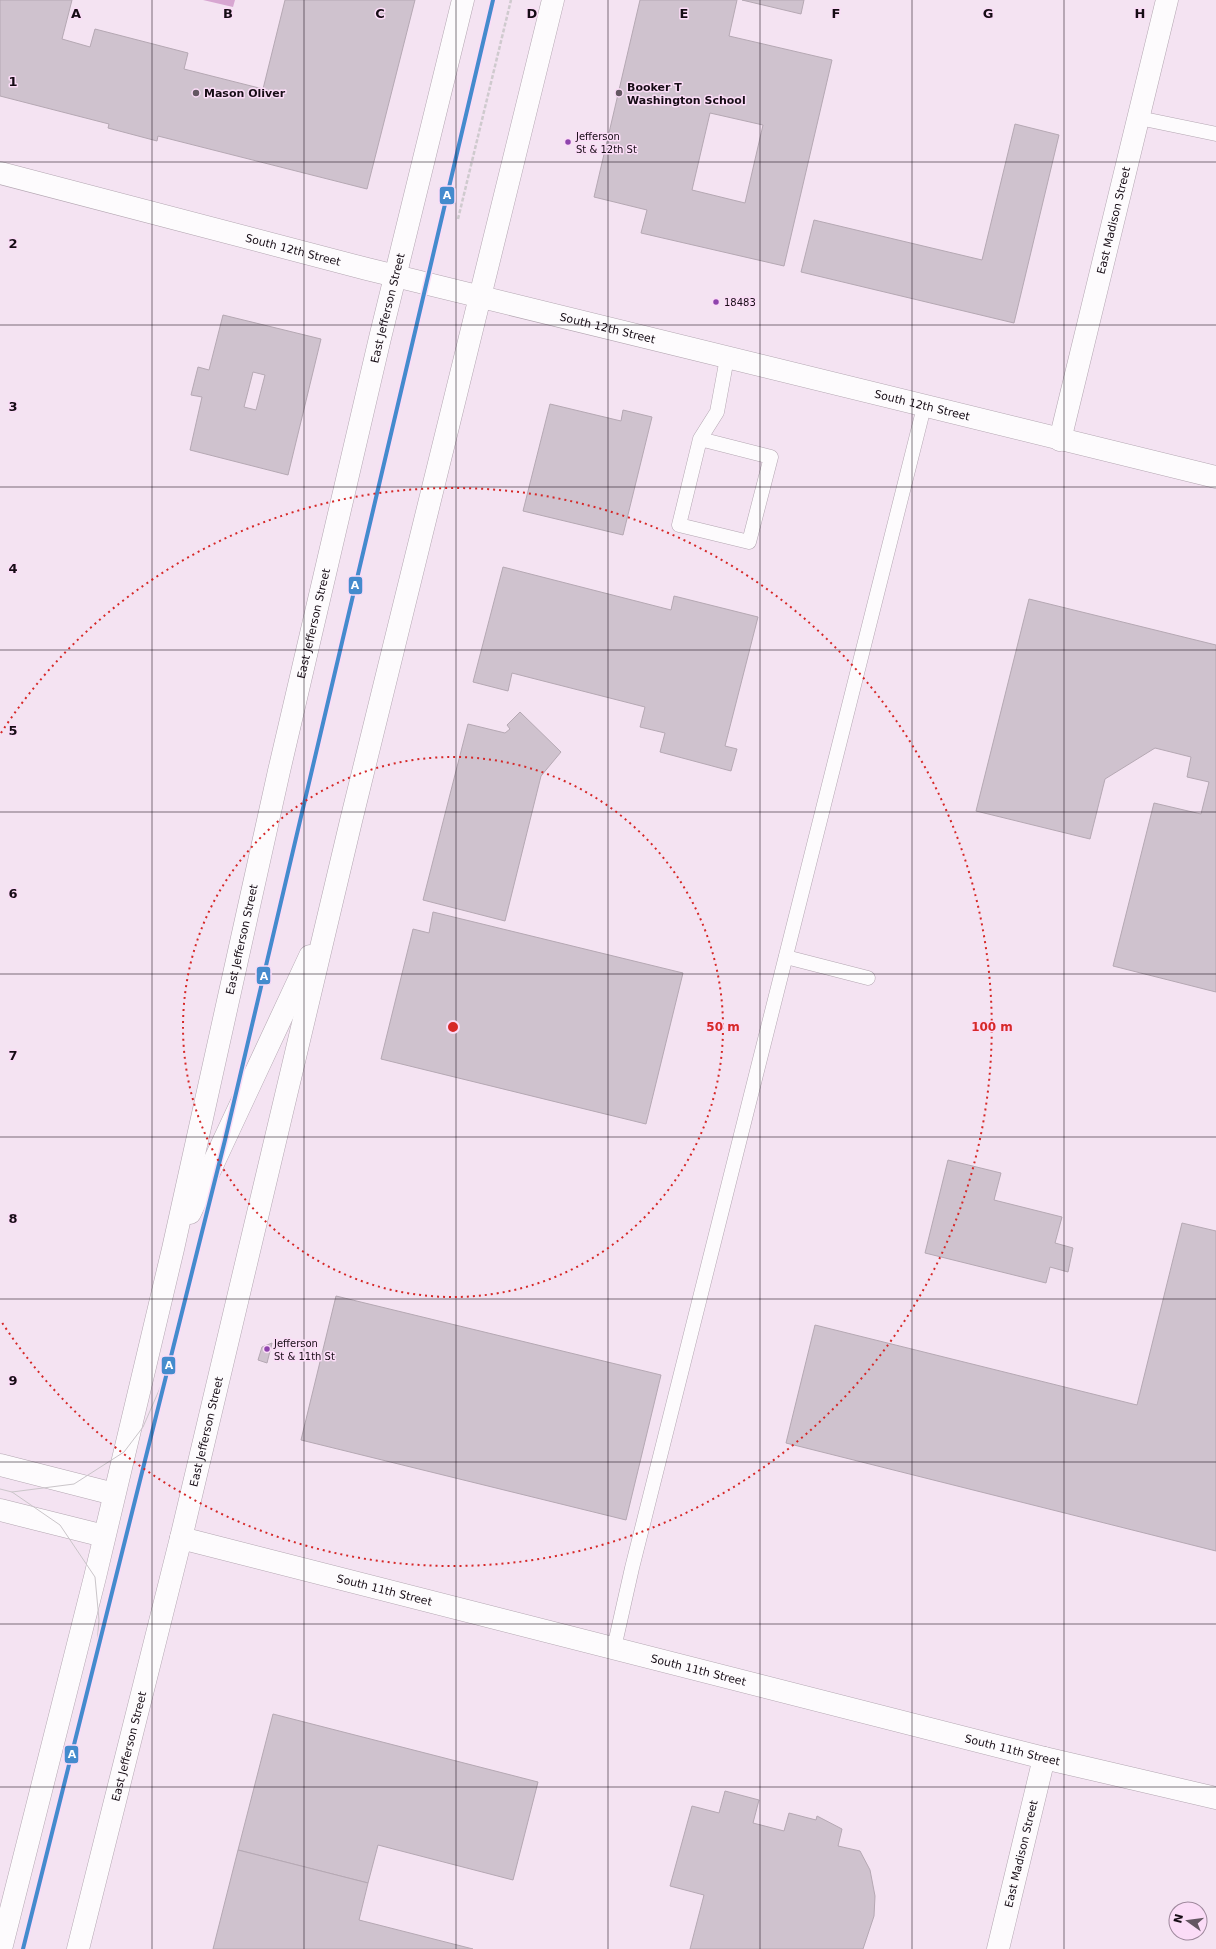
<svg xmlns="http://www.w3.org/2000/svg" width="1216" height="1949" font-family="'DejaVu Sans',sans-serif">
<rect width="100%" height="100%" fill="#f4e3f2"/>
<!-- water -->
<path fill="#d7a6d1" d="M203,0H235L233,7Z"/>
<!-- building -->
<g fill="#cfc2ce" stroke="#b5a8b3" fill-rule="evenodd">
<path d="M0,0H72L62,39L90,47L95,29L188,53L184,69L263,89L285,0H415L367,189L158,136L157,141L108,128L109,124L0,96Z"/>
<path d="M640,0H737L729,36L832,60L784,266L641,233L647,210L594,197ZM710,113L763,125L745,203L692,190Z"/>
<path d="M742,0H804L801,14Z"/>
<path d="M1015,124L1059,135L1014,323L801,272L814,220L982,260Z"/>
<path d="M223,315L321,339L288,475L190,450L202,397L191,395L198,367L209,370ZM253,372L265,375L256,410L244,407Z"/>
<path d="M550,404L621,421L623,410L652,417L623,535L523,511Z"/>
<path d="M503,567L671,610L674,596L758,617L725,746L737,749L731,771L660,752L665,733L640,727L645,707L512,673L508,691L473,682Z"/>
<path d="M1029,599L1216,645V992L1113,966L1154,803L1201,814L1209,782L1187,777L1191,757L1155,748L1105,779L1090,839L976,811Z"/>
<path d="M520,712L561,752L541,776L505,921L423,900L468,724L505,733L510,729L507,725Z"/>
<path d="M433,912L683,973L646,1124L381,1059L413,929L429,933Z"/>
<path d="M948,1160L1001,1173L994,1200L1062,1217L1055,1243L1073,1248L1068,1272L1050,1267L1046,1283L925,1253Z"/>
<path d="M1182,1223L1216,1231V1551L786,1443L815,1325L1137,1405Z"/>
<path d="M336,1296L661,1375L626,1520L301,1440Z"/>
<path d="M272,1343L267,1363L258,1360L262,1347Z"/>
<path d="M273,1714L538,1782L513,1880L378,1845L368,1883L238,1850Z"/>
<path d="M725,1791L759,1800L753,1823L784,1831L789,1813L816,1820L817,1816L842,1829L838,1846L860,1851L870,1870L875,1896L874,1916L863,1949H690L704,1895L670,1886L692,1806L719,1813Z"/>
<path d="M238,1850L368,1883L359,1920L473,1949H213Z"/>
</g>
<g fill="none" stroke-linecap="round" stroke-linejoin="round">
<!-- service casing -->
<g stroke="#b3a6b1" stroke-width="15">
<g id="service">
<path d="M1139,118L1216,134"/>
<path d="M700,439L771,457L749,542L679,525L700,439L717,412L727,358"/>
<path d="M786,957L868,978"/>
<path d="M614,1648L632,1568L924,407"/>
</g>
</g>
<!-- minor casing -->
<g stroke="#b3a6b1" stroke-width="23">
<g id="minor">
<path id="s1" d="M0,173L367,269L1216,477"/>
<path id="s2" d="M1060,440L1167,0"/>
<path d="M0,1465L114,1494"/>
<path d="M0,1510L104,1536"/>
<path id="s3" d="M181,1538L1044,1758L1216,1798"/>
<path id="s4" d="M998,1949L1044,1758"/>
</g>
</g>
<!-- primary casing -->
<g stroke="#b3a6b1" stroke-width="23">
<g id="primary">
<path d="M190,1213L310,956"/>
<path id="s5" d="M1,1949L95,1577L173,1249L279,771L380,338L463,0"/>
<path id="s6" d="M78,1949L181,1538L351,821L553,0"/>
</g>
</g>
<!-- path -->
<path stroke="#cfcace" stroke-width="2.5" stroke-dasharray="4 2" stroke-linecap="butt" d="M458,219L511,0"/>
<!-- service -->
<use href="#service" stroke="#fdfbfd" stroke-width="14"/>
<!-- minor -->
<use href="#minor" stroke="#fdfbfd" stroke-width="22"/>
<!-- primary -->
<use href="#primary" stroke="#fdfbfd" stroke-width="22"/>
<!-- tram -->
<g stroke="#cac5c9" stroke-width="1">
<path d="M0,1489L12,1492L60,1525L95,1577L99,1620L95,1666"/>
<path d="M12,1492L74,1484L124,1452L143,1427L167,1372"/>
</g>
<!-- rail-1 casing -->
<g stroke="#fbdcf7" stroke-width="7">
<path id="rail-1" d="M23,1949L225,1140L493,0"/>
</g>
<!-- rail-1 -->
<use href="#rail-1" stroke="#448bcd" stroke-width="4"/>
</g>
<!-- grid -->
<path fill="none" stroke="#160c15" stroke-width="1" stroke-opacity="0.55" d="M152,0V1949M304,0V1949M456,0V1949M608,0V1949M760,0V1949M912,0V1949M1064,0V1949M0,162H1216M0,325H1216M0,487H1216M0,650H1216M0,812H1216M0,974H1216M0,1137H1216M0,1299H1216M0,1462H1216M0,1624H1216M0,1787H1216"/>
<!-- distance rings -->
<g fill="none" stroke="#d62828" stroke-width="2" stroke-dasharray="2 4">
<circle cx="453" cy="1027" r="270"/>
<path d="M1 733A539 539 0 1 1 1 1321"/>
</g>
<!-- markers -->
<g fill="#645762" stroke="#fbdcf7" stroke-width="1.5">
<circle cx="196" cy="93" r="4"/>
<circle cx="619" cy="93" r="4"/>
</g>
<g fill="#8e44ad" stroke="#fbdcf7" stroke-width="1.5">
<circle cx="568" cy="142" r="3.5"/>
<circle cx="716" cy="302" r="3.5"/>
<circle cx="267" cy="1349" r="3.5"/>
</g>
<g text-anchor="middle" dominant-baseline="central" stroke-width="3" stroke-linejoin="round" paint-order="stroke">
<!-- bus labels -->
<g font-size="10" fill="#160c15" stroke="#fbdcf7" text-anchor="start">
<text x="576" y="136">Jefferson<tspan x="576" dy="13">St &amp; 12th St</tspan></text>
<text x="724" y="302">18483</text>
<text x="274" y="1343">Jefferson<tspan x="274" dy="13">St &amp; 11th St</tspan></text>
</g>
<!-- poi labels -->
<g font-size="11" font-weight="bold" fill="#160c15" stroke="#fbdcf7" text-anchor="start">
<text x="627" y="87">Booker T<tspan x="627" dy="13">Washington School</tspan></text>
<text x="204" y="93">Mason Oliver</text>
</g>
<!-- street labels -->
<g font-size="11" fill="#160c15" stroke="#fbdcf7">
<text stroke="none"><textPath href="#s2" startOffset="226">East Madison Street</textPath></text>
<text stroke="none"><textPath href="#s1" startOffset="303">South 12th Street</textPath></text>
<text stroke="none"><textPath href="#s5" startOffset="1686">East Jefferson Street</textPath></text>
<text stroke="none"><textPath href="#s1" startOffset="627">South 12th Street</textPath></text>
<text stroke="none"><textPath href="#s1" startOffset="951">South 12th Street</textPath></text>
<text stroke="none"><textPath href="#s5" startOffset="1362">East Jefferson Street</textPath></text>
<text stroke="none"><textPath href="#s5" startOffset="1038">East Jefferson Street</textPath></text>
<text stroke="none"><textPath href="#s6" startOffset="533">East Jefferson Street</textPath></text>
<text stroke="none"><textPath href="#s3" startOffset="210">South 11th Street</textPath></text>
<text stroke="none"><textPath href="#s3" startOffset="534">South 11th Street</textPath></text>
<text stroke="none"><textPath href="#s6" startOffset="209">East Jefferson Street</textPath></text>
<text stroke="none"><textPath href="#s3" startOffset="858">South 11th Street</textPath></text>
<text stroke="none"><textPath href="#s4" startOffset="98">East Madison Street</textPath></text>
</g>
</g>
<g font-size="13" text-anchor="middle" font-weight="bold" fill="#160c15" stroke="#fbdcf7" stroke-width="3" stroke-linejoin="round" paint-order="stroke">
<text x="76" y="18">A</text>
<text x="228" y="18">B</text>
<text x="380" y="18">C</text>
<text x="532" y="18">D</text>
<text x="684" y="18">E</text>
<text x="836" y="18">F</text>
<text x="988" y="18">G</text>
<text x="1140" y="18">H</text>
<text x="13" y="86">1</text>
<text x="13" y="248">2</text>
<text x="13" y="411">3</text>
<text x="13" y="573">4</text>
<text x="13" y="735">5</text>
<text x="13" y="898">6</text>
<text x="13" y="1060">7</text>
<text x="13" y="1223">8</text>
<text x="13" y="1385">9</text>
</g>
<circle cx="453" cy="1027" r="6" fill="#d62828" stroke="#fbdcf7" stroke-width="2"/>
<g font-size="12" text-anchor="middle" font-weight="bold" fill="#d62828" stroke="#fbdcf7" stroke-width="3" stroke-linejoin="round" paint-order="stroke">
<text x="723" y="1031">50 m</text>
<text x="992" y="1031">100 m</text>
</g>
<g stroke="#fbdcf7" stroke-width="1.5">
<rect x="439" y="186" width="16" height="19" rx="4" fill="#448bcd"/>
<rect x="348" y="576" width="15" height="19" rx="4" fill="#448bcd"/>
<rect x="256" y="966" width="15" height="19" rx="4" fill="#448bcd"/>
<rect x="161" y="1356" width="15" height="19" rx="4" fill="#448bcd"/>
<rect x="64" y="1745" width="15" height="19" rx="4" fill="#448bcd"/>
</g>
<g font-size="11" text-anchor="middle" font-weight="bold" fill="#fff">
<text x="447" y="199">A</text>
<text x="355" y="589">A</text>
<text x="264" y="980">A</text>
<text x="169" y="1369">A</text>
<text x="72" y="1758">A</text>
</g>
<!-- north arrow -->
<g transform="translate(1188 1921) rotate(284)"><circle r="19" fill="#fbdcf7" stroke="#9f899d"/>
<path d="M0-3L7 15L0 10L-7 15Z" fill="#645762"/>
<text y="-6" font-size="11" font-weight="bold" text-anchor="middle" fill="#160c15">N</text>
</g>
</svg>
